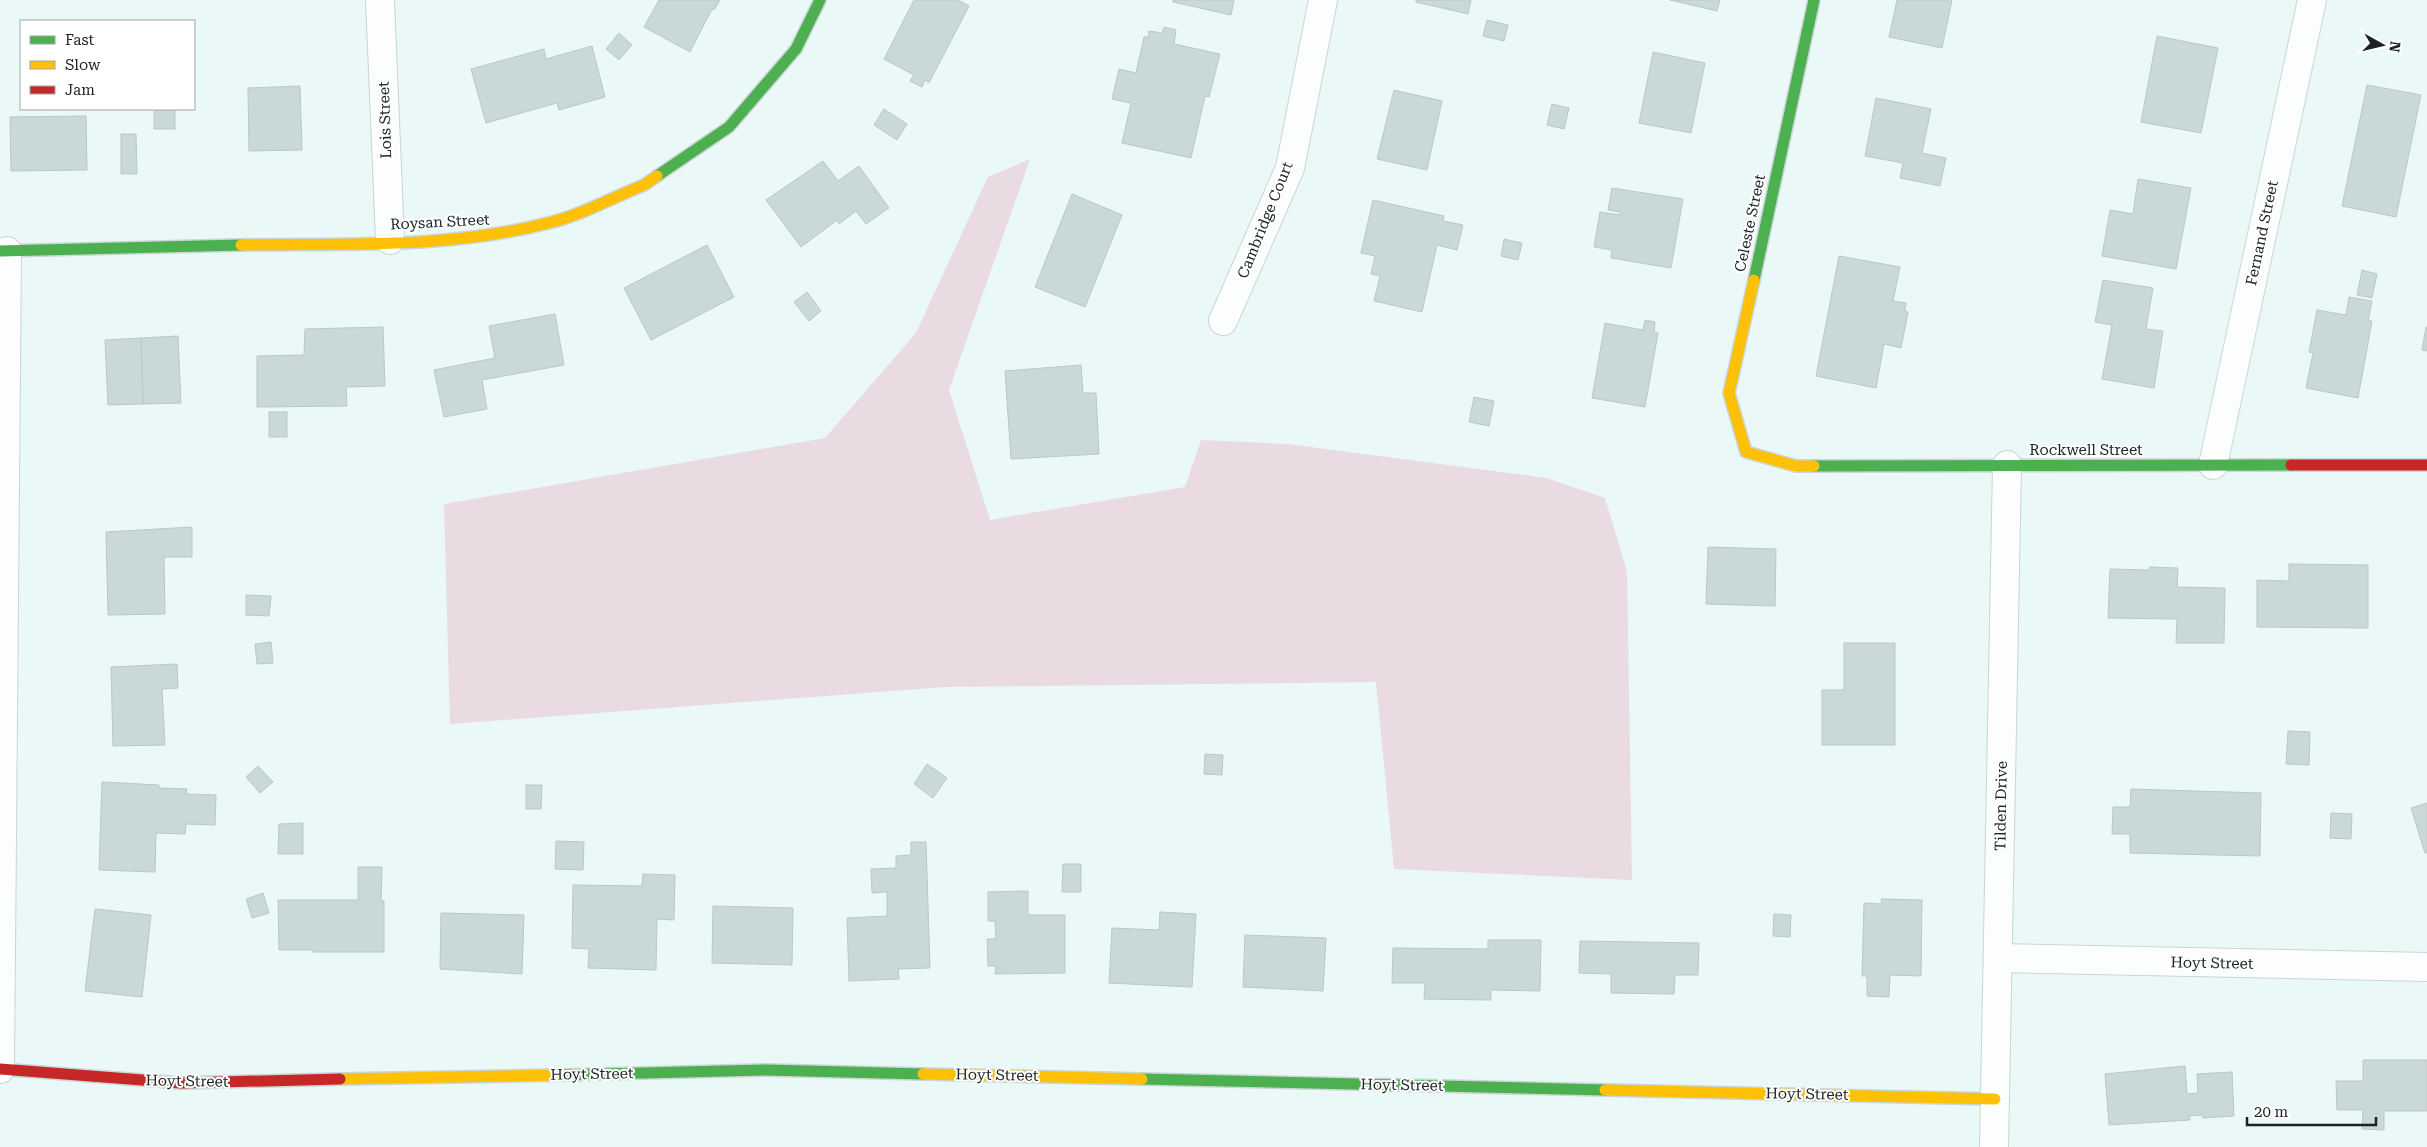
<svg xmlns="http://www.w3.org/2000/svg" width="2427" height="1147" font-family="'Roboto Serif',serif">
<rect width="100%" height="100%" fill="#eaf8f7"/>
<!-- green -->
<path fill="#eadae1" d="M1030,159L949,390L990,520L1185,487L1201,440L1288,444L1546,478L1605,498L1627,572L1632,880L1394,869L1376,682L945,687L450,724L444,504L825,438L916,333L988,177Z"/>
<!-- building -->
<g fill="#c8d9d7" stroke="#bcc7c7">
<path d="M659,0H720L714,10L712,9L690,52L644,27Z"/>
<path d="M914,0H958L969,6L929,83L925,80L922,87L910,81L914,75L884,59Z"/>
<path d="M1173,0H1234L1231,15L1173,2Z"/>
<path d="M1416,0H1471L1468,14L1416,2Z"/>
<path d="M1670,0H1720L1717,11Z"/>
<path d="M1897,0H1952L1942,48L1889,37Z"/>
<path d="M1487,20L1508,25L1504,41L1483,36Z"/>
<path d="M1164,27L1176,30L1174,44L1220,54L1209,97L1205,96L1191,158L1122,143L1131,103L1112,99L1119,69L1136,73L1144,37H1148L1149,31L1162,33Z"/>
<path d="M619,33L632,45L619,60L606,49Z"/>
<path d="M2157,36L2218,48L2201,133L2141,122Z"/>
<path d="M592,46L605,97L559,110L557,103L486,123L471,69L544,49L546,59Z"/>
<path d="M1653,52L1705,63L1691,133L1639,123Z"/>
<path d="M2367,85L2421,95L2396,217L2342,206Z"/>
<path d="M300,86L302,150L249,151L248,88Z"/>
<path d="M1394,90L1442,101L1427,170L1377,159Z"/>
<path d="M1876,98L1931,109L1922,153L1946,158L1940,186L1900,178L1903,163L1865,156Z"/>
<path d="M1552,104L1569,108L1564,129L1547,125Z"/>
<rect x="154" y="109" width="21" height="20"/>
<path d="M884,109L907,124L897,140L874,125Z"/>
<path d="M86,116L87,170L11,171L10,117Z"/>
<path d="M121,134H136L137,174H121Z"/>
<path d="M823,161L838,181L859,166L889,208L866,224L856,211L839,224L837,220L801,247L766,200Z"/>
<path d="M2138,179L2191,188L2176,269L2102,256L2110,210L2133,214Z"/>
<path d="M1612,188L1683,199L1671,268L1611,258L1612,250L1594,247L1600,212L1620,215V212L1608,210Z"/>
<path d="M1072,194L1122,215L1085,307L1035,287Z"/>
<path d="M1373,200L1444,216L1443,221L1463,225L1457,250L1437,245L1422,312L1374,301L1380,276L1371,274L1375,256L1361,253Z"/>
<path d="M1504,239L1522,243L1518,260L1501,256Z"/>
<path d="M707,245L734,297L651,340L624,288Z"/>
<path d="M1839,256L1900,267L1893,301L1906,303L1905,311L1908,312L1901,348L1884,344L1876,388L1816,376Z"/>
<path d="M2362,270L2377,274L2372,298L2357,295Z"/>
<path d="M2103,280L2153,288L2146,329L2163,331L2154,388L2102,379L2112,325L2095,322Z"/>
<path d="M807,292L821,311L809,321L794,302Z"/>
<path d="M2349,297L2372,301L2368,321H2372L2358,398L2306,388L2313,353L2309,352L2317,310L2346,315Z"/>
<path d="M555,314L564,365L482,380L487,409L444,417L434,370L495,358L489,326Z"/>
<path d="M1645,320L1655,322L1654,332L1658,333L1645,407L1592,398L1605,323L1643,330Z"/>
<path d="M383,327L385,386L346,387L347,406L257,407V356L304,355L305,329Z"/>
<path d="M2426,327H2427V351L2422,350Z"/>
<path d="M178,336L181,403L143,404L141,338Z"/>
<path d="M141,338L143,404L108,405L105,340Z"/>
<path d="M1081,365L1083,393H1096L1099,454L1011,459L1005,371Z"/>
<path d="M1474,397L1494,401L1489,426L1469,422Z"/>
<rect x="269" y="412" width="18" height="25"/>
<path d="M192,527V557H164L165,614L108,615L106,532Z"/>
<path d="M1708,547L1776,549L1775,606L1706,604Z"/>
<path d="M2289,564L2368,565V628L2257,627V580L2289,581Z"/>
<path d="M2150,567L2178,568L2177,587L2225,588L2224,643H2176L2177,619L2108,618L2110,569L2149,570Z"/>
<path d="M246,595L271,596L269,616L246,615Z"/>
<path d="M271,642L273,663L257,664L255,644Z"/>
<path d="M1844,643H1895V745H1822V690H1844Z"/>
<path d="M177,664L178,688L162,689L165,745L113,746L111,667Z"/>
<path d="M2288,731L2310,732L2309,765L2286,764Z"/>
<path d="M1205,754L1223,755L1222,775L1204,774Z"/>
<path d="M927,764L947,778L933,798L914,784Z"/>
<path d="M258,766L273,782L260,793L246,777Z"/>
<path d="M102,782L159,785V788L187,789L186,794L216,795L215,825L186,824L185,834L156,833L155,872L99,870Z"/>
<path d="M526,785H542L541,809H526Z"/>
<path d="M2131,789L2261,793L2260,856L2130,853V834H2112L2113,807H2130Z"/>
<path d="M2427,803V853H2425L2411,808Z"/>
<path d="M2331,813L2352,814L2351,839L2330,838Z"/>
<path d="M303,823V854H278L279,824Z"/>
<path d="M556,841L584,842L583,870L555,869Z"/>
<path d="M911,842H926L930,968L898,969L899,979L849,981L847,918L887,916V892L872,893L871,869L896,868V856L911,855Z"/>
<path d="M1063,864H1081V892H1062Z"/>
<path d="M358,867H382L381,901H384V952H313V950H279L278,900H358Z"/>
<path d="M643,874L675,875L674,920L657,919L656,970L588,968L589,949L572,948L573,885L642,886Z"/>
<path d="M1028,891V915H1065V973L995,974L996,966H988L987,939H996L995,921H988V892Z"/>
<path d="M263,893L269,913L252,918L246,899Z"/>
<path d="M1881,899L1922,900L1921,976L1890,975L1889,997L1867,996V976H1862L1864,903L1882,904Z"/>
<path d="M713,906L793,908L792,965L712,963Z"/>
<path d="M95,909L151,915L142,997L85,991Z"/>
<path d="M1160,912L1196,914L1192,987L1109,983L1112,928L1159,930Z"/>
<path d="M441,913L524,915L522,974L440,969Z"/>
<path d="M1774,914L1791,915L1790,937L1773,936Z"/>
<path d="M1245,935L1326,938L1323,991L1243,987Z"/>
<path d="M1488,940H1541L1540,991L1491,990V1000L1424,999L1425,983H1392L1393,948L1488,949Z"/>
<path d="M1580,941L1699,943L1698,975H1675L1674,994L1611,993V974L1579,973Z"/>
<path d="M2363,1060H2427V1111H2384V1130L2362,1129L2363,1110H2337L2336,1081H2363Z"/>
<path d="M2185,1066L2187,1094L2198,1093L2197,1074L2232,1072L2234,1116L2203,1118L2202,1115L2189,1116L2190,1120L2109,1125L2105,1074Z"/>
</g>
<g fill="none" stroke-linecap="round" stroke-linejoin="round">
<!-- street casing -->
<g stroke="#cad5d4" stroke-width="30">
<g id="street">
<path d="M380,0L390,240"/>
<path d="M1223,321L1290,168L1323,0"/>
<path d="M2213,465L2312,0"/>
<path d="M1998,958L2427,967"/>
<path d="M0,1069L7,251"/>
<path d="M1994,1147L2007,465"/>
</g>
</g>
<!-- fast casing -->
<g stroke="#cad5d4" stroke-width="14">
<g id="fast">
<path d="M657,176L729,127L796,49L820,0"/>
<path d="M0,251L241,245"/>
<path d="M1754,280L1814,0"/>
<path d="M1814,466L2291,465"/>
<path d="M563,1075L767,1070L923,1074"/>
<path d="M1142,1079L1605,1090"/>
</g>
</g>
<!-- slow casing -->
<g stroke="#cad5d4" stroke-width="14">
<g id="slow">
<path d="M241,245C343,243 449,249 548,223C579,216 614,197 644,185L657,176"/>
<path d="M1754,280L1729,393L1746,452L1796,466H1814"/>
<path d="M923,1074L1142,1079"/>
<path d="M340,1079L563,1075"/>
<path d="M1605,1090L1995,1099"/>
</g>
</g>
<!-- jam casing -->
<g stroke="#cad5d4" stroke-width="14">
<g id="jam">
<path d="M2291,465H2427"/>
<path d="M0,1069L181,1083L340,1079"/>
</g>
</g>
<!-- street -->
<use href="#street" stroke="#fcfefe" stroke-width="28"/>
<!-- fast -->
<use href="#fast" stroke="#4caf50" stroke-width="11"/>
<!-- slow -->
<use href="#slow" stroke="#ffc107" stroke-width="11"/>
<!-- jam -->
<use href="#jam" stroke="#c62828" stroke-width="11"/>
</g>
<g text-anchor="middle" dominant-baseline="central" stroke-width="4" stroke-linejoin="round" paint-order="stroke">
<!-- street labels -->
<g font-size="15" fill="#1a2322" stroke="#fff">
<text transform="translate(385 120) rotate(-92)">Lois Street</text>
<text transform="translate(1265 220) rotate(-68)">Cambridge Court</text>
<text transform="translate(440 222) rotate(-3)">Roysan Street</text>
<text transform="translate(1750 223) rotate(-78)">Celeste Street</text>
<text transform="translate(2262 233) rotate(-78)">Fernand Street</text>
<text x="2086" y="450">Rockwell Street</text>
<text transform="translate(2001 806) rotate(-89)">Tilden Drive</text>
<text transform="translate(2212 963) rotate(1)">Hoyt Street</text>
<text transform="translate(592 1074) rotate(-1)">Hoyt Street</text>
<text transform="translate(997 1075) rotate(1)">Hoyt Street</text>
<text transform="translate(187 1081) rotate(1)">Hoyt Street</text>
<text transform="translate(1402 1085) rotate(1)">Hoyt Street</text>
<text transform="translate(1807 1094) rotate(1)">Hoyt Street</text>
</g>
</g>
<!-- legend -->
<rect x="20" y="20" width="175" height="90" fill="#ffffff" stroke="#a3a7a7"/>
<rect x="30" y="36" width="25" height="8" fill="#4caf50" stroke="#a3a7a7"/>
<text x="65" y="45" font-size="15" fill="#1a2322">Fast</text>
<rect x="30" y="61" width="25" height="8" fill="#ffc107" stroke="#a3a7a7"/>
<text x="65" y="70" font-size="15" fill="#1a2322">Slow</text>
<rect x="30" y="86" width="25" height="8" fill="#c62828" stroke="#a3a7a7"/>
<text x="65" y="95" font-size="15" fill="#1a2322">Jam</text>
<!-- north arrow -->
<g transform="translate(2382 45) rotate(98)" stroke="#ffffff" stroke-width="4" paint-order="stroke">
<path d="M0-4L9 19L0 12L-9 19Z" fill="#1a2322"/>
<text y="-8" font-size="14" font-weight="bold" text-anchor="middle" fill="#1a2322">N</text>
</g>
<!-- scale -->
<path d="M2247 1117v8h129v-8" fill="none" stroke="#1a2322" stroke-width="2.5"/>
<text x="2254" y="1117" font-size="15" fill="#1a2322" stroke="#ffffff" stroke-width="4" paint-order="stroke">20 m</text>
</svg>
